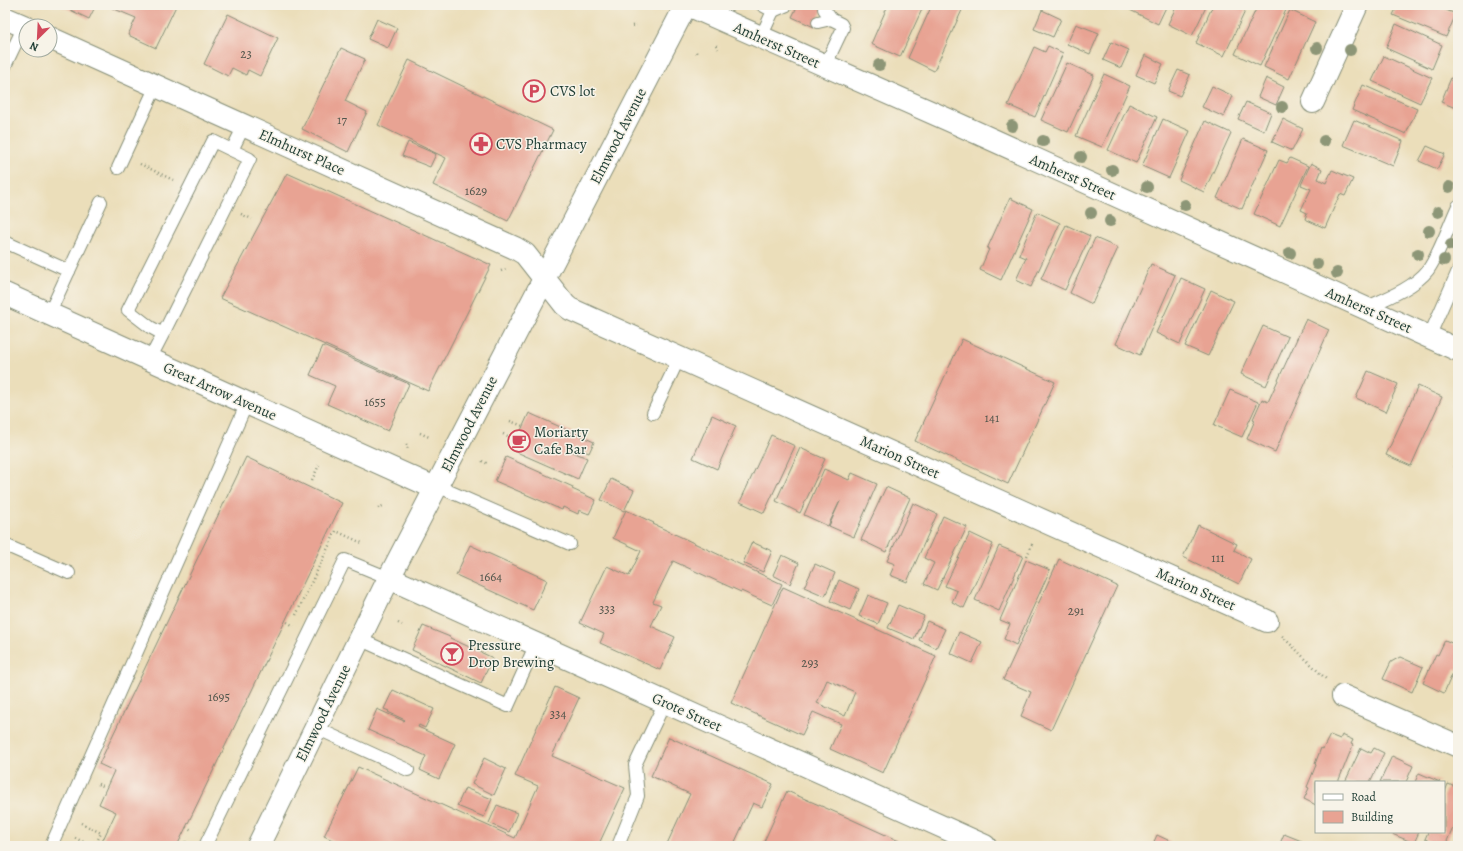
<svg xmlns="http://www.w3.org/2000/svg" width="1463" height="851" font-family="Alegreya,serif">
<rect width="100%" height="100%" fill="#f7f3e8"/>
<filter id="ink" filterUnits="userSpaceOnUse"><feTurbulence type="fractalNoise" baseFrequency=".025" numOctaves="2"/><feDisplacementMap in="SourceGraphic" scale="8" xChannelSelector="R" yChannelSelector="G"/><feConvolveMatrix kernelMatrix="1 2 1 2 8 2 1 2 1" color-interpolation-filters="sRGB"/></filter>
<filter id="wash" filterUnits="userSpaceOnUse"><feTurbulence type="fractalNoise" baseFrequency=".012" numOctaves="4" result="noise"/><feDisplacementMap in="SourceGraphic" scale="16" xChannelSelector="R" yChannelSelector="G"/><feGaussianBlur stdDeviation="0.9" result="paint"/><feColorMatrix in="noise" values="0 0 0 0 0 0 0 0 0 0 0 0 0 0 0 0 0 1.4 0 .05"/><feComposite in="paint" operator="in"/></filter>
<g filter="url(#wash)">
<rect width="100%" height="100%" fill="#ebdeba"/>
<g id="blocks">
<!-- building -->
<g fill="#e8a393" fill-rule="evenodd">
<path d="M60,5H96L89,19Z"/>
<path d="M114,5H174L176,6L156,48L128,35L136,18L112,8Z"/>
<path d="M798,5H825L814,27L792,17Z"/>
<path d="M888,5H924L900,57L871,44Z"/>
<path d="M932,5H957L963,8L934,71L908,58Z"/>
<path d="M1132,5H1167L1158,24L1130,10Z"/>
<path d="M1177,5H1207L1192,36L1168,24Z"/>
<path d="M1213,5H1248L1224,56L1196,43Z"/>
<path d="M1258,5H1275L1286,10L1260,66L1235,54Z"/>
<path d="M1398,5H1434L1456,14L1446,37L1393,15Z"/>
<path d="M1042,10L1061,19L1053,37L1034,29Z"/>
<path d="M1290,10L1315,22L1289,79L1264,67Z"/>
<path d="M228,14L278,38L260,76L248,70L246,75L232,68L228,76L204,64Z"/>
<path d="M377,19L397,28L388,48L368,39Z"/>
<path d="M1076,24L1099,33L1090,54L1067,44Z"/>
<path d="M1396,24L1442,45L1432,69L1386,48Z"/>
<path d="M1111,42L1129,50L1121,68L1103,60Z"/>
<path d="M1048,46L1063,53L1035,117L1008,105L1034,47L1045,52Z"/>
<path d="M341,48L365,59L345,101L367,112L348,152L302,129Z"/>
<path d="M1145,55L1163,64L1154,83L1136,75Z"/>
<path d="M1384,56L1432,78L1420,103L1372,81Z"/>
<path d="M409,60L553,130L508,221L433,185L446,158L378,125Z"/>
<path d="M1067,63L1094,75L1068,132L1041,120Z"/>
<path d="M1178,70L1190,75L1180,96L1168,91Z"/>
<path d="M1104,74L1130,86L1102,147L1076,136Z"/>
<path d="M1266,78L1284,87L1276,105L1258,97Z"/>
<path d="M1451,78L1458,81V109L1441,102Z"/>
<path d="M1363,85L1417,109L1406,134L1352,110Z"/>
<path d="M1212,86L1233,96L1224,117L1202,107Z"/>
<path d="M1246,102L1271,113L1264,131L1238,119Z"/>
<path d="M1129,104L1157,117L1136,163L1108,150Z"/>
<path d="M1163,119L1190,131L1169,178L1142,166Z"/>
<path d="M1283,119L1303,129L1292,151L1272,142Z"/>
<path d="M1354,120L1403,141L1393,166L1343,145Z"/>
<path d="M1205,121L1231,133L1204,192L1179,180Z"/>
<path d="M1243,139L1268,150L1242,209L1217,198Z"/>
<path d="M408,142L436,154L430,167L402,156Z"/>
<path d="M1427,146L1445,154L1437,169L1419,161Z"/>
<path d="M1290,158L1308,166L1280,226L1254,214L1279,160L1287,163Z"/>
<path d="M1311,163L1322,169L1318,179L1326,183L1332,170L1353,179L1345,196L1340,194L1325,228L1305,219L1307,213L1301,210L1311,189L1301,185Z"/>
<path d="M287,173L491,265L428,391L220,298Z"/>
<path d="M1010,198L1033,209L1001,280L980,270L989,249H987Z"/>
<path d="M1037,212L1060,223L1031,287L1016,280L1026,258L1019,255Z"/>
<path d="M1066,225L1090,236L1065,290L1041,279Z"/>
<path d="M1095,238L1118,248L1092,304L1070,293Z"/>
<path d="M1151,264L1175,275L1140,355L1116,344Z"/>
<path d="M1181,278L1205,289L1180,344L1156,333Z"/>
<path d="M1211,290L1234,301L1208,356L1185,346Z"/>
<path d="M1306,319L1329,330L1275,452L1247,439L1255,420L1253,419L1262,399L1268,402Z"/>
<path d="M1263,326L1288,337L1266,386L1241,374Z"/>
<path d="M962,339L1055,382L1008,484L915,441Z"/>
<path d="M323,346L409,384L388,431L327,404L335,386L310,375Z"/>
<path d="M1368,371L1398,384L1386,412L1356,398Z"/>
<path d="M1418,386L1442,397L1411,466L1386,455Z"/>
<path d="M1230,390L1258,402L1242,437L1214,425Z"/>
<path d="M529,413L594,442L589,453L575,447L573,452L587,458L578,479L512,450Z"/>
<path d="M712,415L736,426L717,469L693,458Z"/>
<path d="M771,435L795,446L764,513L740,502Z"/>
<path d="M800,448L825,459L800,513L776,501Z"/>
<path d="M246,457L342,503L177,846H100L116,812L99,804L114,771L99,764Z"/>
<path d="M506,457L573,487L572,489L596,500L589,514L579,510L578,514L563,507L562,510L495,481Z"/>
<path d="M1458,458V469L1454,467Z"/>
<path d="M824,469L849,480L852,473L877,484L854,537L829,526L840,501L828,526L804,515Z"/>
<path d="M611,479L634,490L624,511L601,500Z"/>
<path d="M886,487L910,498L886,552L861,540Z"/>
<path d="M913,503L937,514L907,582L890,575L895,564L887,561Z"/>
<path d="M626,510L654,523L653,524L782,584L772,605L741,591V592L673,561L653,602L661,605L651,626L675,637L660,670L600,643L604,634L580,623L607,566L629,576L641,551L613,538Z"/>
<path d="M943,516L967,527L937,590L924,584L934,563L924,558Z"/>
<path d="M1198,525L1237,544L1234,550L1251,559L1239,584L1183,557Z"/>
<path d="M970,533L993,544L964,608L952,602L957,591L945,586Z"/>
<path d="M752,542L772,551L763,572L743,563Z"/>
<path d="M470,545L547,580L533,610L456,575Z"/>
<path d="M999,546L1023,556L999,611L975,600Z"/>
<path d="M782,555L799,563L790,584L773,575Z"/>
<path d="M1059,559L1117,586L1051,730L1021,716L1031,692L1003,680Z"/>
<path d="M1026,560L1050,570L1016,645L1004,639L1010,624L1000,620Z"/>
<path d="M815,564L835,573L825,596L804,587Z"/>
<path d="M839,580L859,589L850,610L830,601Z"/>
<path d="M783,587L936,656L883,773L830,749L841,724L813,712L802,735L731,703ZM827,680L855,692L845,716L817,703Z"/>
<path d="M868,595L887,603L878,624L859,616Z"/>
<path d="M898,605L924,616L914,639L888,628Z"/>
<path d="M927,621L945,629L936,648L919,640Z"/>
<path d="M423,626L450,637V638L493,658L481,683L412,650Z"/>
<path d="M959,632L982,642L972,663L950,653Z"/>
<path d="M1445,640L1458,646V670L1455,668L1444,693L1423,683L1436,654L1438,655Z"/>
<path d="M1400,657L1423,667L1412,692L1383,679L1391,662Z"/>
<path d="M555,687L579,698L552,756L625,788L598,846H345L324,836L358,767L515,838L538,786L515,776Z"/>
<path d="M393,690L434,709L425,728L419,725L418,727L455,744L439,779L420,770L426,756L368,730L377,709L404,721L405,720L388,712L389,711L384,709Z"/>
<path d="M1330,735L1340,739L1342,735L1353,740L1351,744L1353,745L1338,782H1316V805L1304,799L1309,788L1307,787L1316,765L1315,764L1321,748L1323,749Z"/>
<path d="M669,737L773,784L762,807L753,803L733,846H666L690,794L651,776Z"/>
<path d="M1361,748L1371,753L1374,748L1384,753L1370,782H1345Z"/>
<path d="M1392,756L1413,766L1406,782H1380Z"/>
<path d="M484,758L506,769L494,795L472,784Z"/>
<path d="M1419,773L1440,782H1415Z"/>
<path d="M1448,784L1458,788V815L1445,846H1427L1429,841L1425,839L1428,832H1444V794Z"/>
<path d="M465,788L492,799L484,817L457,806Z"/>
<path d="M787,791L844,816L910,846H762Z"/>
<path d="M497,805L517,813L509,832L489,823Z"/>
<path d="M1393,832H1419L1414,843L1392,834Z"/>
<path d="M1284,834L1309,844L1308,846H1279Z"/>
<path d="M1157,835L1170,841L1168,846H1152Z"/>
</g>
</g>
</g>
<g filter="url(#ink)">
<use href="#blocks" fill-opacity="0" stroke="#858e77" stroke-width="1"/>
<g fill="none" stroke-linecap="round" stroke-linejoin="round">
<!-- lane casing -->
<g stroke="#858e77" stroke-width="14">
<g id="lane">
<path d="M824,9L831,19L841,24L843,28L825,66"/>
<path d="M773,11L787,5"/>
<path d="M818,22L831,19"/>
<path d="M761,37L773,11L762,5"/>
<path d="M5,66L24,26"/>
<path d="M232,150L244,126"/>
<path d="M118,168L156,86"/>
<path d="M5,242L69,271"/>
<path d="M1365,308C1385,299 1414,288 1428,270C1440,253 1449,225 1458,206"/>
<path d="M49,314L101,202"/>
<path d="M1429,337L1458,271"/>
<path d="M150,359L163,334L250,159L213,141L128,310L150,327L163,334"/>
<path d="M653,413L679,358"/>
<path d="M437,486L570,544"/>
<path d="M5,545L69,573"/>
<path d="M359,639L508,706L536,644"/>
<path d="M316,728L408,770"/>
<path d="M51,846L247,403"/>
<path d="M205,846L345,560L389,578"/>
<path d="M618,846L638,796L635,765L665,702"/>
</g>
</g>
<!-- street casing -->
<g stroke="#858e77" stroke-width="24">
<g id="street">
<path d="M5,18L26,27"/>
<path d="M50,38L515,248L525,254L565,305L570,309L1267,621"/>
<path d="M1313,102L1357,5"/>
<path d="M5,294L435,488"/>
<path d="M389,578L985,846"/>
<path d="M1343,696L1458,746"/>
</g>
</g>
<!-- secondary casing -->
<g stroke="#858e77" stroke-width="24">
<g id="secondary">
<path d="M688,5L951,121L1458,350"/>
<path d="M258,846L389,578L686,5"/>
</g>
</g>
<!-- path -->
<g stroke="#858e77" stroke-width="2.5" stroke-dasharray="1 3" stroke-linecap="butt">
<path d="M626,7L629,6"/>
<path d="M632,26L636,25"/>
<path d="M716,45L718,49"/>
<path d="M696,52L698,55"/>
<path d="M140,164L173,180"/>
<path d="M241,214L252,219"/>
<path d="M501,271L506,269"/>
<path d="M510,421L523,426"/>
<path d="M420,433L429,437"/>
<path d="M503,434L517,440"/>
<path d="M406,444L408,449"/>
<path d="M482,461L488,464"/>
<path d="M312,480L319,465"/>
<path d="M378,508L385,505"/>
<path d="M1027,556L1033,542"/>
<path d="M296,615L336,531L362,543"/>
<path d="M287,622L294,626"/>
<path d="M398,623L402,625"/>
<path d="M1282,636L1327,680"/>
<path d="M98,784L105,787"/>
<path d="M81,823L101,833L95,846"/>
<path d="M186,827L192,830"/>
<path d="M75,838L92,846"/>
<path d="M184,846L186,841"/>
</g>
<!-- lane -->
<use href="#lane" stroke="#fff" stroke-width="12"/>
<!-- street -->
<use href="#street" stroke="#fff" stroke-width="22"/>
<!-- secondary -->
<use href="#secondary" stroke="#fff" stroke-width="22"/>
</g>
<!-- trees -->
<g fill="#8d9677">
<circle cx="1317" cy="48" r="6"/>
<circle cx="1350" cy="50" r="6"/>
<circle cx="879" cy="65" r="6"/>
<circle cx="1282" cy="107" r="6"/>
<circle cx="1012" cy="126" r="6"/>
<circle cx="1043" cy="141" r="6"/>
<circle cx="1324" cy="141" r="6"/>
<circle cx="1081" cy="157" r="6"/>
<circle cx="1112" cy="170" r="6"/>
<circle cx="1147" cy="187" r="6"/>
<circle cx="1449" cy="187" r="6"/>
<circle cx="1185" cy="205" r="6"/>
<circle cx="1438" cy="212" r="6"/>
<circle cx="1091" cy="213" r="6"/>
<circle cx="1110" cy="221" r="6"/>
<circle cx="1429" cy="231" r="6"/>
<circle cx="1451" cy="245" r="6"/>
<circle cx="1290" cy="253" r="6"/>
<circle cx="1418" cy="254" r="6"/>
<circle cx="1444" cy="260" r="6"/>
<circle cx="1317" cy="264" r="6"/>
<circle cx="1337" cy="273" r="6"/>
</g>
</g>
<!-- icons -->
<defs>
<g id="parking-ring" transform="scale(1.15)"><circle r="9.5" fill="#f7f3e8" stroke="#d1495b" stroke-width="1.5"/><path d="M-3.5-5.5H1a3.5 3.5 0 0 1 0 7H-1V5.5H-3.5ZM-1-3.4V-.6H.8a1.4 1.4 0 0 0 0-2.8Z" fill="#d1495b"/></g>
<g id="pharmacy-ring" transform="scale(1.15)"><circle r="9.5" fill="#f7f3e8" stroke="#d1495b" stroke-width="1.5"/><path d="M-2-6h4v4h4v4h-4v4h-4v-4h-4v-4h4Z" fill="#d1495b"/></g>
<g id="cafe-ring" transform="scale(1.15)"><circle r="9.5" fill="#f7f3e8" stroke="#d1495b" stroke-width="1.5"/><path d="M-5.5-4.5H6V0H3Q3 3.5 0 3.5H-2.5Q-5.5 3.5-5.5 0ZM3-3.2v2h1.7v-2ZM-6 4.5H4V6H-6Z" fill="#d1495b"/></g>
<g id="bar-ring" transform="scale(1.15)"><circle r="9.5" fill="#f7f3e8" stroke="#d1495b" stroke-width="1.5"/><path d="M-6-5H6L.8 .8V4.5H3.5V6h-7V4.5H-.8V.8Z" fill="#d1495b"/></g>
</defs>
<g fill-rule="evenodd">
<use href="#parking-ring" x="534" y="91"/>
<use href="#pharmacy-ring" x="481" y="144"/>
<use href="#cafe-ring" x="519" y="441"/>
<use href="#bar-ring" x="452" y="654"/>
</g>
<g text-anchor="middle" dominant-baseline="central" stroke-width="3" stroke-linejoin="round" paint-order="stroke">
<!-- number labels -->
<g font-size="13" fill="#51564c">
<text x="246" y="53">23</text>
<text x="342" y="119">17</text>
<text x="476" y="190">1629</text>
<text x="375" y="401">1655</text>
<text x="992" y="417">141</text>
<text x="1218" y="557">111</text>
<text x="491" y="576">1664</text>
<text x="607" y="608">333</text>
<text x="1076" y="610">291</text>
<text x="810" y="662">293</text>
<text x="219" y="696">1695</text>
<text x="558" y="713">334</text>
</g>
<!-- street labels -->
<g font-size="15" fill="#1f3d34" stroke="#f7f3e8">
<text transform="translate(777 45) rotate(24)">Amherst Street</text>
<text transform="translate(618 136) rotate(-63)">Elmwood Avenue</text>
<text transform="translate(302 152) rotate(24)">Elmhurst Place</text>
<text transform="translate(1073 177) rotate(24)">Amherst Street</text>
<text transform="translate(1369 310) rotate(24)">Amherst Street</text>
<text transform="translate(220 391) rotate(24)">Great Arrow Avenue</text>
<text transform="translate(469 424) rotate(-63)">Elmwood Avenue</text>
<text transform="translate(900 457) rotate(24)">Marion Street</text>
<text transform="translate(1196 589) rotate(24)">Marion Street</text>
<text transform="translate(687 712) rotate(24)">Grote Street</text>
<text transform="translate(323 713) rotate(-64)">Elmwood Avenue</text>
</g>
<!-- poi labels -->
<g font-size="15" fill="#1f3d34" stroke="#f7f3e8" text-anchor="start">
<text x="550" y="91">CVS lot</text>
<text x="496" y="144">CVS Pharmacy</text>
<text x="534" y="432">Moriarty<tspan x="534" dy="17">Cafe Bar</tspan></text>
<text x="468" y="645">Pressure<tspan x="468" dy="17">Drop Brewing</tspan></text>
</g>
</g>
<!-- margin -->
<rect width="1463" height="851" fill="none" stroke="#f7f3e8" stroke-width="20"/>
<!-- legend -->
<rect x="1315" y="781" width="130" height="52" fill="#f7f3e8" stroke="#a1aaa0"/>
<rect x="1323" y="794" width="20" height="6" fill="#ffffff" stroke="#a1aaa0"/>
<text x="1351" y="801" font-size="12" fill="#1f3d34">Road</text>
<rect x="1323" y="811" width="20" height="12" fill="#e8a393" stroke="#a1aaa0"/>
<text x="1351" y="821" font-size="12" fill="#1f3d34">Building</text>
<!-- north arrow -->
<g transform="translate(38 38) rotate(204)"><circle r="19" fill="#f7f3e8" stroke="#a1aaa0"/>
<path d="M0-3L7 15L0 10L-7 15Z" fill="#d1495b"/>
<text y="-6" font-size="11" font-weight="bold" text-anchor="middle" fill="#1f3d34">N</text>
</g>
</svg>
